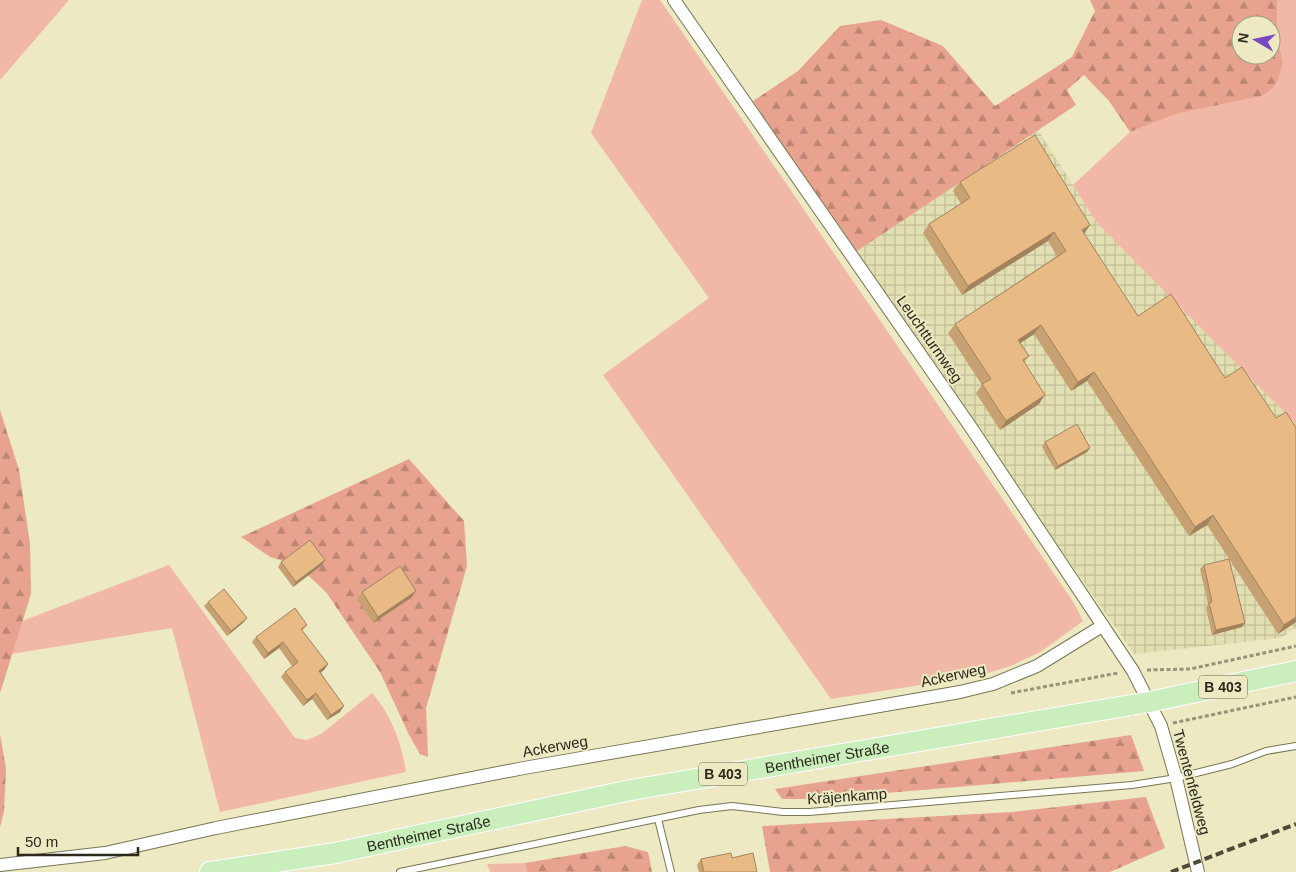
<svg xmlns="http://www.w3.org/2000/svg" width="1296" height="872" font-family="Helvetica,sans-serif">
<defs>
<pattern id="industrial-grid" width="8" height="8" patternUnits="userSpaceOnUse" patternTransform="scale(1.25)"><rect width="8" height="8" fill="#e2dfb2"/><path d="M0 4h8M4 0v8" fill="none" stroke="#c2bf98"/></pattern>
<pattern id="forest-firs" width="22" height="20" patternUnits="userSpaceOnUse" patternTransform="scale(1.25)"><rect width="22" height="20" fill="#e8a38f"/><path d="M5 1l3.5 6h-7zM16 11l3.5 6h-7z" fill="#bc8574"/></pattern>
</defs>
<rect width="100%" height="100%" fill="#ece9c3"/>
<!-- industrial -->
<path fill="url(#industrial-grid)" d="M1038,130L1097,223L1296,424V628L1281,638L1134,654L854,253Z"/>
<!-- grass -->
<g fill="#f1b8a7">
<path d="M0,0H69L0,80Z"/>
<path d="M642,0H660L1074,603L1083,621L1042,651L1011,666L978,676L831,699L603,375L709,298L591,133Z"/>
<path d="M1277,0H1296V424L1097,223L1073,185L1130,132L1176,114L1261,96L1283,62L1277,36Z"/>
<path d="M169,565L295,738L307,740L321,734L372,693C391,714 402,744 406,772L220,812L172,628L11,654L22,621Z"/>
<path d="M525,863L527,872H490L487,864Z"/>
</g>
<!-- forest -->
<g fill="url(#forest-firs)" fill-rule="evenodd">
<path d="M1090,0H1277V36L1283,62L1278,80L1272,89L1261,96L1176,114L1130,132L1109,101L1084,75L1067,90L1076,105L854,253L753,101L798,71L840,26L881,20L943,46L995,106L1072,57L1095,11ZM1241,25H1271V55H1241Z"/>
<path d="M0,410L19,470L30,544L31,594L0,693Z"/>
<path d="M409,459L464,521L467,566L426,708L428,757L420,754L409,735L380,672L326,592L297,565L270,557L241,537Z"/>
<path d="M0,734L6,769L4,811L0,827Z"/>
<path d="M1131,735L1144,771L816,799H782L775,789Z"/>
<path d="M1146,797L1165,848L1110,872H770L762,826L1012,812Z"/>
<path d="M625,846L648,852L652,872H527L525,863Z"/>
</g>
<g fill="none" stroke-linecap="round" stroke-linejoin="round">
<!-- service casing -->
<g stroke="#787553" stroke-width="8">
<g id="service">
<path d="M658,819L671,872"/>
<path d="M400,872L699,810L732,806L783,812H809L1132,785L1176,778L1232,764L1266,751L1296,746"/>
</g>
</g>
<!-- minor casing -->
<g stroke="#787553" stroke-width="14">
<g id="minor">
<path d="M674,0L970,426L1133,671L1161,726L1176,778L1198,872"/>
<path d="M0,865L105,853L216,828L524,768L960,692L993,684L1037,666L1102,626"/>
</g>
</g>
<!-- primary casing -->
<g stroke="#fff" stroke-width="22">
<g id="primary">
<path id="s1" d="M210,872L335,853L631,790L1149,702L1296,671"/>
</g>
</g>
<!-- path -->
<g stroke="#959378" stroke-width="3" stroke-dasharray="4 2.5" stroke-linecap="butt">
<path d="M1147,670L1190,669L1296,646"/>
<path d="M1011,693L1118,673"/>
<path d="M1173,723L1296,697"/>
</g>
<!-- service -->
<use href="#service" stroke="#fff" stroke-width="6"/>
<!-- minor -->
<use href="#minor" stroke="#fff" stroke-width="12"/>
<!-- primary -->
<use href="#primary" stroke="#caeebc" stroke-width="20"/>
<!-- rail -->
<path stroke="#4c4b38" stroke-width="4" stroke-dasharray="8 4" stroke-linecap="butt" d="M1171,872L1296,824"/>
</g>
<!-- wall -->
<g fill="#c8a173">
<path d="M960,182L1084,234L1296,622L1278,634L1207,525L1189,536L1087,381L1071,391L1034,334L1020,343L1029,356L1024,362L1039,404L1000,430L976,393L982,385L948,333L955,324L1057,256L1048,241L962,295L923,233L929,224L961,204L953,191Z"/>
<path d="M1045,442L1090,448L1087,452L1055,470L1042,447Z"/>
<path d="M281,562L322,565L293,587L278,567Z"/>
<path d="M1204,565L1245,623L1242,627L1212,635L1206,608L1208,604L1200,569Z"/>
<path d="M416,591L411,598L373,623L357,599L362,592Z"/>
<path d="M208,602L243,623L227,636L204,606Z"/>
<path d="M307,625L302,631L328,664L324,670L321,672L340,712L327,720L312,699L303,706L281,677L285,672L292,666L279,648L264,659L252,642L256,637Z"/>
<path d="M732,858L757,872H699L697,865L701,859Z"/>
</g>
<!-- shaded-wall -->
<g fill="#a2835e">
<path d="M1090,225L1084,234L1082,230Z"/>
<path d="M1054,232L1048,241L962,295L968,286Z"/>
<path d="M1041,325L1034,334L1012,349L1018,340Z"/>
<path d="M1094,372L1087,381L1071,391L1078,382Z"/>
<path d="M1045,395L1039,404L1000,430L1006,421Z"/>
<path d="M1090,448L1087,452L1055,470L1058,466Z"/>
<path d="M1213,515L1207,525L1189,536L1195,527Z"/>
<path d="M325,560L322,565L293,587L296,582Z"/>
<path d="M416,591L411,598L373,623L378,617Z"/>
<path d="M1296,617V622L1278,634L1284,625Z"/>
<path d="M247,618L243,623L227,636L231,631Z"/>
<path d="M1245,623L1242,627L1212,635L1216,630Z"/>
<path d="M283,642L279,648L264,659L268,653Z"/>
<path d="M328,664L324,670L315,677L319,671Z"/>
<path d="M316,693L312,699L303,706L307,700Z"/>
<path d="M344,706L340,712L327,720L331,715Z"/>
</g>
<!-- building -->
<g fill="#e8bb86" stroke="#a2835e">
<path d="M1035,135L1090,225L1082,230L1138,316L1171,294L1225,378L1242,367L1276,418L1286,412L1296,428V617L1284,625L1213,515L1195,527L1094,372L1078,382L1041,325L1018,340L1029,356L1023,360L1045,395L1006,421L982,384L991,379L955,324L1066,251L1054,232L968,286L929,224L970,198L960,182Z"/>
<path d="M1077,424L1090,448L1058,466L1045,442Z"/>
<path d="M310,540L325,560L296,582L281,562Z"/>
<path d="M1229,559L1245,623L1216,630L1209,603L1212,602L1204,565Z"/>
<path d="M400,566L416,591L378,617L362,592Z"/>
<path d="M224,589L247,618L231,631L208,602Z"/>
<path d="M295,608L307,625L301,629L328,664L319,671L344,706L331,715L316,693L307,700L285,672L298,662L283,642L268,653L256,637Z"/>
<path d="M731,853L732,858L753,853L757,872H704L701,859Z"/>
</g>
<g text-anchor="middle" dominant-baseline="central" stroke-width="4" stroke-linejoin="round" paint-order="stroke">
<!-- shield labels -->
<g fill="#ece9c3" stroke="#64634d" stroke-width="1">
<rect x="1199" y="675.5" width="48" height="23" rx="4"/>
<rect x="699" y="762.5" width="48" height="23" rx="4"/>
</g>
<g font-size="14" font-weight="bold" fill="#2a291b">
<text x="1223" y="687">B 403</text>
<text x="723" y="774">B 403</text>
</g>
<!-- street labels -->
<g font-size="15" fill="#2a291b" stroke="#ece9c3">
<text transform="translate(930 339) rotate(55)">Leuchtturmweg</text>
<text transform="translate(953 675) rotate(-12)">Ackerweg</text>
<text transform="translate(555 746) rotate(-10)">Ackerweg</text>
<text stroke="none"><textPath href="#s1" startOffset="628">Bentheimer Straße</textPath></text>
<text transform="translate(1192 782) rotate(75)">Twentenfeldweg</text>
<text transform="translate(847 796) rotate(-4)">Kräjenkamp</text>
<text stroke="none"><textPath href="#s1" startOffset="222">Bentheimer Straße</textPath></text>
</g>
</g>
<!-- north arrow -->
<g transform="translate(1256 40) rotate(279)"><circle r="24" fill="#ece9c3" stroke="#9e9c80"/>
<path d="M0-4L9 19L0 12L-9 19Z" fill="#7649c1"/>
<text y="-8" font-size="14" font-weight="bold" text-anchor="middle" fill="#2a291b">N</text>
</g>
<!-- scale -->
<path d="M18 847v8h120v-8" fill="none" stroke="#2a291b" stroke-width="2.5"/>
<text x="25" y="847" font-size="15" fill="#2a291b" stroke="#ece9c3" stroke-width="4" paint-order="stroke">50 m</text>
</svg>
